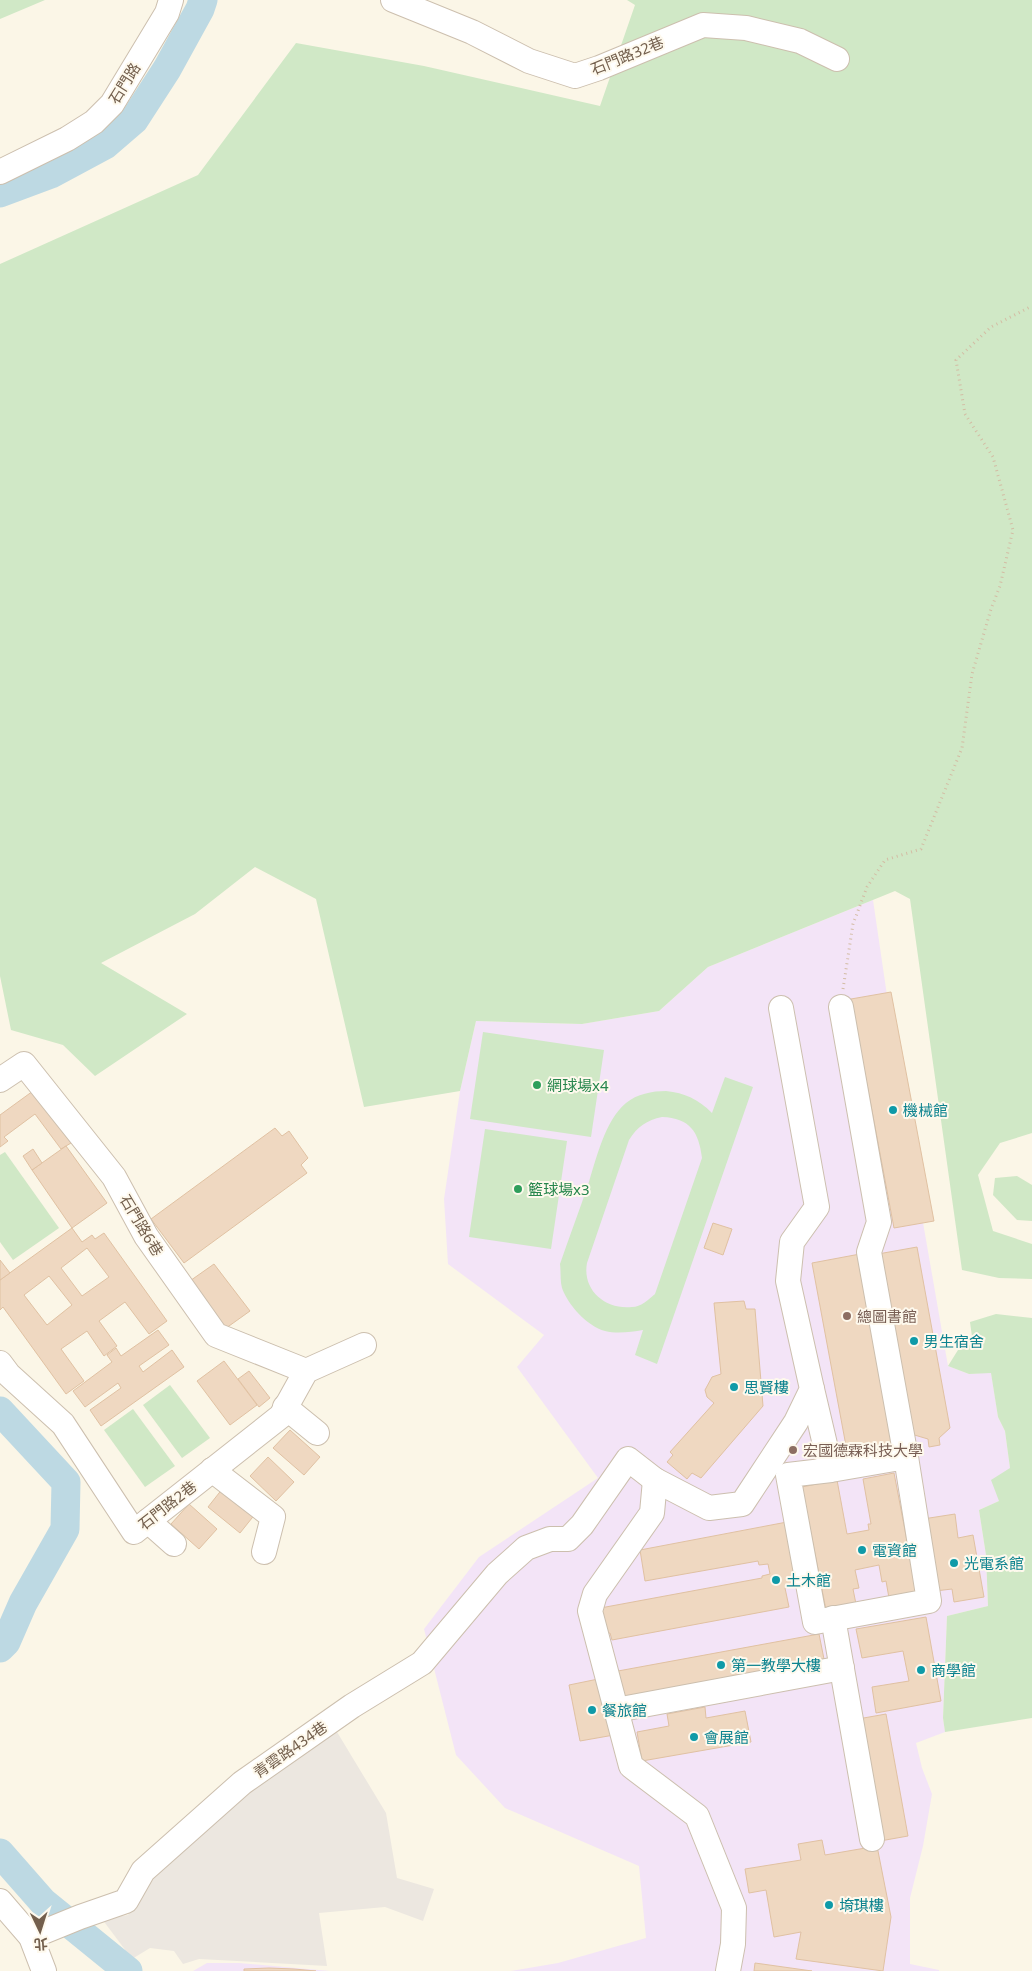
<svg xmlns="http://www.w3.org/2000/svg" width="1032" height="1971" font-family="'Noto Sans','Noto Sans TC',sans-serif">
<rect width="100%" height="100%" fill="#fbf6e7"/>
<!-- industrial -->
<path fill="#ece7e0" d="M334,1727L386,1813L397,1878L434,1889L423,1921L385,1907L319,1913L327,1966L199,1959L183,1964L174,1951L150,1948L132,1959L102,1919L128,1915L154,1869L278,1764Z"/>
<!-- education -->
<g fill="#f3e4f7">
<path d="M873,900L906,1125L948,1366L969,1374L991,1372L998,1417L1005,1431L1010,1468L999,1501L979,1510L986,1555L988,1606L947,1616L943,1718L945,1732L916,1743L922,1768L932,1794L923,1846L910,1898V1964L939,1970V1971H511L558,1963L646,1938L639,1866L505,1808L456,1755L424,1629L479,1557L598,1478L517,1367L544,1335L448,1264L444,1199L460,1091L476,1021L582,1024L659,1011L708,967Z"/>
<path d="M207,1963H239L330,1971H193Z"/>
</g>
<!-- green -->
<g fill="#d0e8c6" fill-rule="evenodd">
<path d="M0,0H45L0,19Z"/>
<path d="M627,0H1032V1133L1000,1143L978,1175L993,1231L1032,1244V1279L999,1278L962,1270L910,899L895,891L708,967L659,1011L582,1024L476,1021L460,1091L364,1107L316,899L255,867L195,914L101,963L187,1014L95,1076L63,1045L11,1030L0,976V264L198,175L296,43L424,66L600,106L635,5Z"/>
<path d="M483,1032L604,1050L591,1137L470,1119Z"/>
<path d="M725,1077L753,1087L657,1364L635,1355L643,1330C631,1332 617,1334 605,1331C587,1326 568,1305 562,1288C560,1281 561,1272 560,1264C569,1238 579,1211 588,1185C596,1160 605,1120 626,1103C637,1094 652,1091 666,1091C685,1093 698,1099 712,1113ZM662,1117C690,1118 699,1132 702,1158L655,1294C648,1300 641,1307 632,1307C605,1310 582,1290 587,1263L629,1140C637,1127 647,1120 662,1117Z"/>
<path d="M485,1129L567,1141L551,1249L469,1237Z"/>
<path d="M5,1152L59,1228L13,1260L0,1242V1155Z"/>
<path d="M1017,1176L1032,1185V1221L1017,1220L993,1195L995,1178Z"/>
<path d="M996,1314L1032,1318V1718L945,1732L943,1718L947,1616L988,1606L986,1555L979,1510L999,1501L991,1480L1010,1468L1005,1431L998,1417L991,1373L969,1374L948,1366L958,1350L973,1344L970,1322Z"/>
<path d="M170,1385L210,1438L182,1458L143,1405Z"/>
<path d="M133,1409L175,1466L145,1487L104,1430Z"/>
</g>
<g fill="none" stroke-linecap="round" stroke-linejoin="round">
<!-- river -->
<g stroke="#bdd9e3" stroke-width="29">
<path d="M0,193L51,174L105,145L134,120L167,69L200,9L203,0"/>
<path d="M0,1411L66,1482L65,1529L23,1603L6,1642L0,1648"/>
<path d="M0,1853L43,1902L128,1971"/>
</g>
</g>
<!-- building -->
<g fill="#efd8c1" stroke="#e0c1a2" fill-rule="evenodd">
<path d="M891,992L934,1221L894,1228L851,999Z"/>
<path d="M33,1091L71,1143L61,1149L35,1114L4,1137L8,1141L0,1147V1115Z"/>
<path d="M275,1128L282,1136L289,1131L308,1158L301,1165L307,1173L184,1263L151,1219Z"/>
<path d="M66,1146L107,1203L72,1228L32,1170Z"/>
<path d="M33,1149L42,1163L32,1170L23,1156Z"/>
<path d="M713,1223L732,1229L723,1255L704,1248Z"/>
<path d="M72,1228L82,1242L92,1235L95,1239L104,1233L167,1321L149,1334L125,1302L99,1321L117,1346L104,1356L87,1331L61,1349L84,1381L66,1394L3,1307L0,1310V1280ZM87,1248L109,1277L82,1296L61,1268ZM49,1276L72,1305L47,1325L24,1295Z"/>
<path d="M917,1247L950,1428L939,1438L940,1445L929,1447L928,1439L911,1434L878,1254Z"/>
<path d="M860,1254L896,1453L849,1462L812,1263Z"/>
<path d="M0,1260L10,1273L0,1280Z"/>
<path d="M214,1264L250,1311L222,1331L187,1283Z"/>
<path d="M744,1301L746,1309H755L763,1406L701,1478L692,1473L687,1479L667,1462L673,1455L670,1452L714,1403L707,1397L705,1390L712,1377L721,1374L714,1303Z"/>
<path d="M158,1330L169,1345L139,1366L143,1372L172,1350L184,1367L101,1426L90,1410L121,1388L118,1383L85,1407L73,1391L112,1362L107,1355L116,1348L121,1356Z"/>
<path d="M224,1361L257,1405L230,1425L197,1381Z"/>
<path d="M249,1371L270,1398L259,1407L238,1379Z"/>
<path d="M290,1430L320,1457L304,1475L273,1448Z"/>
<path d="M268,1457L294,1482L276,1501L250,1476Z"/>
<path d="M894,1473L917,1593L889,1598L886,1581L882,1582L879,1565L855,1570L859,1588L853,1589L856,1604L826,1610L802,1487L837,1480L847,1534L869,1530L868,1524H871L863,1479Z"/>
<path d="M223,1488L256,1513L240,1533L208,1507Z"/>
<path d="M189,1504L217,1529L199,1549L171,1524Z"/>
<path d="M955,1514L958,1538L973,1535L984,1597L954,1602L952,1589L935,1591L923,1519Z"/>
<path d="M787,1522L799,1585L785,1588L789,1607L612,1640L610,1633L600,1635L595,1609L762,1578V1576L770,1574L768,1564L759,1565L758,1561L645,1581L640,1550Z"/>
<path d="M926,1617L941,1701L876,1713L872,1687L909,1681L903,1651L862,1658L856,1629Z"/>
<path d="M819,1634L824,1659L623,1697L618,1671Z"/>
<path d="M603,1678L614,1735L580,1741L569,1685Z"/>
<path d="M705,1707L706,1718L745,1711L751,1742L642,1761L637,1732L669,1726L667,1714Z"/>
<path d="M886,1714L908,1836L880,1841L858,1719Z"/>
<path d="M822,1840L825,1855L877,1846L891,1917L883,1971L796,1959L801,1932L774,1937L766,1890L749,1893L745,1869L801,1860L798,1844Z"/>
<path d="M755,1963L812,1971H754Z"/>
<path d="M269,1968L294,1969L316,1971H244V1969Z"/>
</g>
<g fill="none" stroke-linecap="round" stroke-linejoin="round">
<!-- minor casing -->
<g stroke="#ccbfae" stroke-width="26">
<g id="minor">
<path d="M393,0L472,32L529,61L575,76L599,68L703,25L746,28L800,41L837,59"/>
<path d="M0,172L67,139L94,122L112,104L167,13L171,0"/>
<path d="M841,1007L879,1222L869,1252L906,1457"/>
<path d="M0,1080L24,1064L114,1177L146,1236L216,1335L306,1371"/>
<path d="M0,1363L9,1375L63,1424L134,1532L281,1416L306,1371L364,1345"/>
<path d="M812,1389L831,1470L788,1475L815,1622L929,1601L906,1457L831,1470"/>
<path d="M285,1407L317,1433"/>
<path d="M212,1470L273,1517L264,1552"/>
<path d="M655,1480L652,1513L595,1594L590,1611L631,1766L697,1816L734,1908L733,1944L728,1971"/>
<path d="M148,1521L174,1544"/>
<path d="M833,1618L872,1839"/>
<path d="M616,1710L842,1668"/>
<path d="M0,1901L31,1937L44,1971"/>
<path d="M31,1937L80,1917L126,1901L143,1871L242,1783L352,1706L422,1663L497,1574L526,1548L550,1539H568L582,1525L628,1459L655,1480L709,1508L742,1504L796,1422L812,1389L788,1281L792,1242L817,1207L781,1008"/>
</g>
</g>
<!-- path -->
<path stroke="#d3bca4" stroke-width="3" stroke-dasharray="1 4" stroke-linecap="butt" d="M843,989L853,924L867,887L885,860L921,849L962,748L972,674L991,609L1000,586L1013,530L993,457L965,414L956,360L991,327L1032,306"/>
<!-- minor -->
<use href="#minor" stroke="#fff" stroke-width="24"/>
</g>
<!-- markers -->
<g fill="#2e9e5b" stroke="#fef9ed" stroke-width="2">
<circle cx="537" cy="1085" r="5"/>
<circle cx="518" cy="1189" r="5"/>
</g>
<g fill="#0f9aa8" stroke="#fef9ed" stroke-width="2">
<circle cx="893" cy="1110" r="5"/>
<circle cx="914" cy="1341" r="5"/>
<circle cx="734" cy="1387" r="5"/>
<circle cx="862" cy="1550" r="5"/>
<circle cx="954" cy="1563" r="5"/>
<circle cx="776" cy="1580" r="5"/>
<circle cx="721" cy="1665" r="5"/>
<circle cx="921" cy="1670" r="5"/>
<circle cx="592" cy="1710" r="5"/>
<circle cx="694" cy="1737" r="5"/>
<circle cx="829" cy="1905" r="5"/>
</g>
<g fill="#8d6e63" stroke="#fef9ed" stroke-width="2">
<circle cx="847" cy="1316" r="5"/>
<circle cx="793" cy="1450" r="5"/>
</g>
<g text-anchor="middle" dominant-baseline="central" stroke-width="4" stroke-linejoin="round" paint-order="stroke">
<!-- street labels -->
<g font-size="15" fill="#735f4d" stroke="#fef9ed">
<text transform="translate(627 55) rotate(-22)">石門路32巷</text>
<text transform="translate(124 83) rotate(-58)">石門路</text>
<text transform="translate(142 1225) rotate(59)">石門路6巷</text>
<text transform="translate(167 1505) rotate(-38)">石門路2巷</text>
<text transform="translate(290 1749) rotate(-35)">青雲路434巷</text>
</g>
<!-- leisure labels -->
<g font-size="15" fill="#27864d" stroke="#fef9ed" text-anchor="start">
<text x="547" y="1085">網球場x4</text>
<text x="528" y="1189">籃球場x3</text>
</g>
<!-- culture labels -->
<g font-size="15" fill="#0d838f" stroke="#fef9ed" text-anchor="start">
<text x="903" y="1110">機械館</text>
<text x="924" y="1341">男生宿舍</text>
<text x="744" y="1387">思賢樓</text>
<text x="872" y="1550">電資館</text>
<text x="964" y="1563">光電系館</text>
<text x="786" y="1580">土木館</text>
<text x="731" y="1665">第一教學大樓</text>
<text x="931" y="1670">商學館</text>
<text x="602" y="1710">餐旅館</text>
<text x="704" y="1737">會展館</text>
<text x="839" y="1905">堉琪樓</text>
</g>
<!-- education labels -->
<g font-size="15" fill="#785e54" stroke="#fef9ed" text-anchor="start">
<text x="857" y="1316">總圖書館</text>
<text x="803" y="1450">宏國德霖科技大學</text>
</g>
</g>
<!-- north arrow -->
<g transform="translate(40 1931) rotate(176)" stroke="#fef9ed" stroke-width="4" paint-order="stroke">
<path d="M0-4L9 19L0 12L-9 19Z" fill="#735f4d"/>
<text y="-8" font-size="14" font-weight="bold" text-anchor="middle" fill="#735f4d">北</text>
</g>
</svg>
